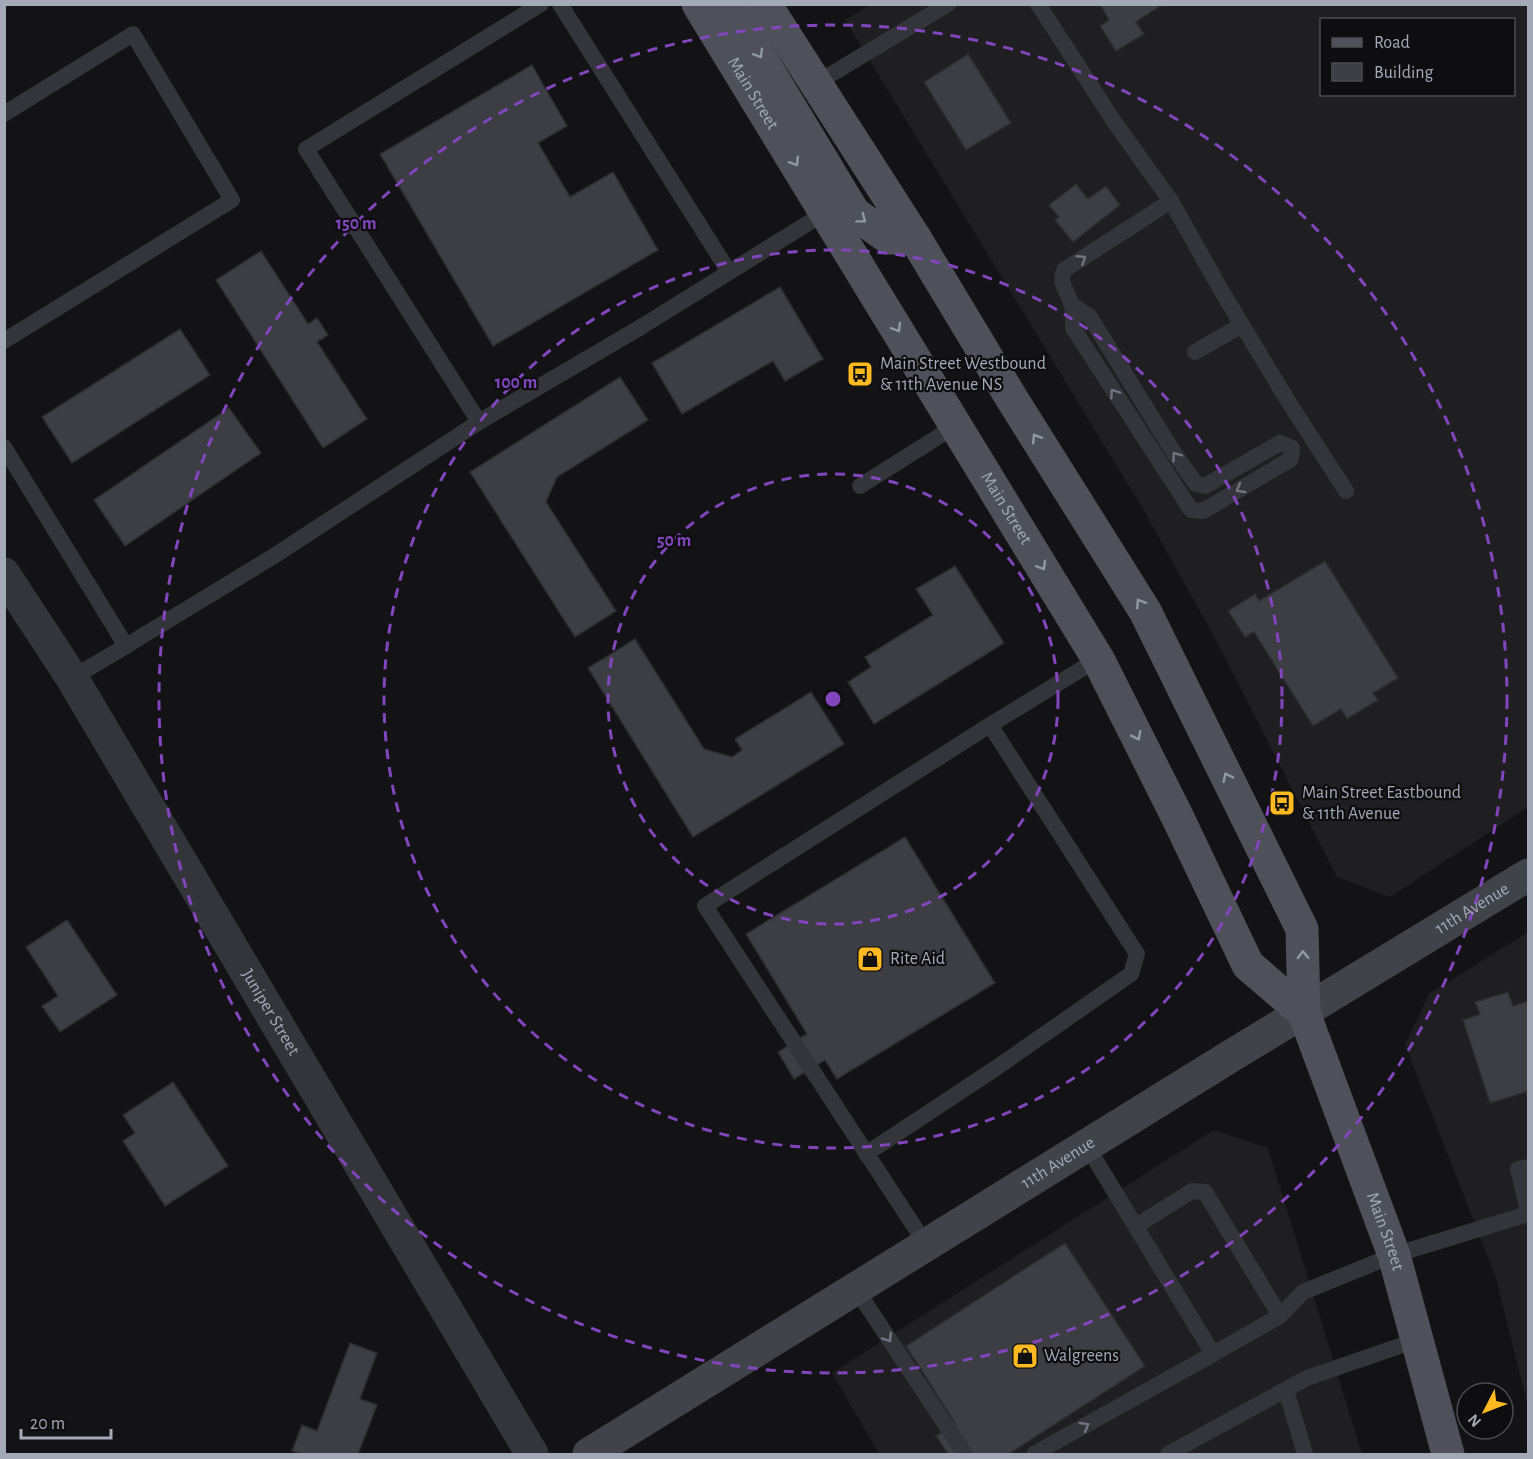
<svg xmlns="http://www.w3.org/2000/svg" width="1533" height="1459" font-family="'Alegreya Sans',sans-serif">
<rect width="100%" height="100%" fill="#131315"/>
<!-- built -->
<g fill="#1f1f22" fill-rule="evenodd">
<path d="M871,4L1528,5V807L1390,897L1337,877L1219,646L1143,509L845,20ZM1322,20H1514V94H1322Z"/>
<path d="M1528,932V1407L1496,1278L1405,1045L1429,994Z"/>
<path d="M1214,1130L1268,1148L1362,1454H879L832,1373Z"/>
</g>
<!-- building -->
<g fill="#3c3e43" stroke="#2d2d31" stroke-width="1.5">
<path d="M1100,4H1163L1136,22L1144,34L1116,51L1100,26L1109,20Z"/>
<path d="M968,54L1011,123L966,150L924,82Z"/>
<path d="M532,65L567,126L538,143L570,197L613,172L658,250L493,346L380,154Z"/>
<path d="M1076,184L1088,199L1106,186L1120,205L1073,242L1055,220L1059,217L1049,205Z"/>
<path d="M261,251L308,324L317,318L328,335L317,342L367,419L323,448L216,280Z"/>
<path d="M780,287L823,359L785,381L773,361L682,414L652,363Z"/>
<path d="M180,329L210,375L72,463L42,417Z"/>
<path d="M620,377L648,420L557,477L546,502L616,611L575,637L470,472Z"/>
<path d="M229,408L261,453L125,546L94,500Z"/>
<path d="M1325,561L1398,678L1373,693L1378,700L1347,719L1341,709L1313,726L1254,632L1245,637L1228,611L1255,594L1259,601Z"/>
<path d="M955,566L1004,643L874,724L848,682L871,667L865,657L933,615L916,589Z"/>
<path d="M635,639L704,749L732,757L742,750L735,739L811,692L844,744L693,837L588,668Z"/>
<path d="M905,837L995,983L837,1079L825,1060L794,1079L778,1052L807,1034L746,934Z"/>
<path d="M67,920L117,995L60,1032L42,1006L58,996L26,947Z"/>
<path d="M1508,992L1513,1006L1528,1001V1099L1526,1092L1490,1103L1463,1020L1480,1014L1475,1002Z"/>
<path d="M173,1082L228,1166L165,1206L123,1141L135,1133L123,1115Z"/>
<path d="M1065,1243L1145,1366L1009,1454H948L936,1436L955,1423L906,1346Z"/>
<path d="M350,1343L377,1353L360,1399L377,1405L358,1454H302L292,1451L302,1425L317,1431Z"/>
</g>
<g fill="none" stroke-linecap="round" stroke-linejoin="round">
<!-- service -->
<g stroke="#34353a" stroke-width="16">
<path d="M541,4L306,149L479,422L641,327L826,212"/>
<path d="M560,4L729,272"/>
<path d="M1038,4L1115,123L1171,201L1221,290L1288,401L1346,491"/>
<path d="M815,84L948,4"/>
<path d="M4,114L133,34L232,200L4,341"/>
<path d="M1171,201L1064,270C1059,284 1067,290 1071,303C1074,311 1073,321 1073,328L1191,510L1203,511L1291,459L1292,448"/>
<path d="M1072,305L1090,317L1174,453L1196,484L1205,486L1280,443L1292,448"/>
<path d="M1195,352L1242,325"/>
<path d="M4,447L126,646L277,554L479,422"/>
<path d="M860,486L957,425"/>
<path d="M72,678L126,646"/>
<path d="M1087,1146L1213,1354L1280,1316L1303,1292L1394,1255L1528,1214"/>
<path d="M866,1154L996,1068L1131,974L1137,954L990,725"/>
<path d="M1528,1167L1518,1169L1528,1210"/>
<path d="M1136,1226L1192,1191L1205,1192L1280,1316"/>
<path d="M927,1246L705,906L990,725L1098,659"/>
<path d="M856,1289L965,1454"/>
<path d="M1286,1390L1305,1454"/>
<path d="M1034,1454L1213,1354"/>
<path d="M1168,1454L1307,1378L1417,1340"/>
</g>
<!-- minor -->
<path stroke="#34353a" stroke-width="33" id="s1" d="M4,574L72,678L532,1454"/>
<!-- secondary -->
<path stroke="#41434b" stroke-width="33" id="s2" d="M589,1454L1226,1059L1528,875"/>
<!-- primary -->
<g stroke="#4f515a" stroke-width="33">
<path id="s3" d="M698,4L1098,659L1177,816L1248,965L1304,1013"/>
<path d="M728,4L854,213L889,238H915"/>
<path id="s4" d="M765,4L915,238L1012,399L1145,611L1302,929L1304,1013L1394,1255L1448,1454"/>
</g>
</g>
<!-- one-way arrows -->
<defs><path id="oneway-chevron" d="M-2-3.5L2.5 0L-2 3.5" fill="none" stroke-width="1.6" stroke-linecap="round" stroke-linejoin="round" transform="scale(1.5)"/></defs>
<g stroke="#9297a4">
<use href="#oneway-chevron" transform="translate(759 54) rotate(59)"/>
<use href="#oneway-chevron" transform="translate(795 162) rotate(58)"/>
<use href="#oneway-chevron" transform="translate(862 219) rotate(37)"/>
<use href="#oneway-chevron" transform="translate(897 328) rotate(58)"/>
<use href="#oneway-chevron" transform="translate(1036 438) rotate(-122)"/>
<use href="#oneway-chevron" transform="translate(1042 566) rotate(59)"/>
<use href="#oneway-chevron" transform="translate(1140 603) rotate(-122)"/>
<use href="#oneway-chevron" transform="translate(1137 736) rotate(63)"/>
<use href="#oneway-chevron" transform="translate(1227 777) rotate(-116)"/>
<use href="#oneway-chevron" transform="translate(1303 955) rotate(-91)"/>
</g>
<g stroke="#71757f">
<use href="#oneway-chevron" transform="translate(1082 259) rotate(-33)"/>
<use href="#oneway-chevron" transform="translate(1114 393) rotate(-123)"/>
<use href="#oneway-chevron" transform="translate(1176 456) rotate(-125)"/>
<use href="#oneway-chevron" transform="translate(1240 489) rotate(150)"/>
<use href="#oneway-chevron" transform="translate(888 1338) rotate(57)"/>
<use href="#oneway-chevron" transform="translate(1085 1426) rotate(-30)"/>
</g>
<!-- distance rings -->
<g fill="none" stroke="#8345bd" stroke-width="3" stroke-dasharray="10 8">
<circle cx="833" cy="699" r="225"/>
<circle cx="833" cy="699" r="449"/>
<circle cx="833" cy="699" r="674"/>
</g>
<!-- icons -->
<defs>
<g id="bus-square" transform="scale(1.35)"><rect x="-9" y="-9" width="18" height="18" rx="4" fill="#ffba21" stroke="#0e0e10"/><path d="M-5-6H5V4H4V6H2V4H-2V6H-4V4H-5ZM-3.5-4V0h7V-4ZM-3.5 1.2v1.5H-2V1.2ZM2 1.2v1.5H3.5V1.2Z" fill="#111"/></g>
<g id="shop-square" transform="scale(1.35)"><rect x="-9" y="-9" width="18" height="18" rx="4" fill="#ffba21" stroke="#0e0e10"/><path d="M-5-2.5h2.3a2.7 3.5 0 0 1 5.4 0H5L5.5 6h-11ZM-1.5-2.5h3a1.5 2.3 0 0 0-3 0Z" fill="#111"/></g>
</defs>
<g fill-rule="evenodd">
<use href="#bus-square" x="860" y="374"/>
<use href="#bus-square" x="1282" y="803"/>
<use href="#shop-square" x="870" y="959"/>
<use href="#shop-square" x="1025" y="1356"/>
</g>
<g text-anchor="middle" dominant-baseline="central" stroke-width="4.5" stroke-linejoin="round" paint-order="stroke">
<!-- street labels -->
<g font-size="18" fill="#a3a9b7" stroke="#0e0e10">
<text stroke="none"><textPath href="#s3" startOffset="105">Main Street</textPath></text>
<text stroke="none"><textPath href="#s3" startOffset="591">Main Street</textPath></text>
<text stroke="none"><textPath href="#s2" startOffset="1038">11th Avenue</textPath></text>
<text stroke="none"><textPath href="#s1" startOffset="513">Juniper Street</textPath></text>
<text stroke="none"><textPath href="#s2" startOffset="552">11th Avenue</textPath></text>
<text stroke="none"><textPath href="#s4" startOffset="1388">Main Street</textPath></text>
</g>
<!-- poi labels -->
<g font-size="18" fill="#a3a9b7" stroke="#0e0e10" text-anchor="start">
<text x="880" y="364">Main Street Westbound<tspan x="880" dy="21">&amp; 11th Avenue NS</tspan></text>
<text x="1302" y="793">Main Street Eastbound<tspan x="1302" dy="21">&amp; 11th Avenue</tspan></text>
<text x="890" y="959">Rite Aid</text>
<text x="1044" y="1356">Walgreens</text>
</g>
</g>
<circle cx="833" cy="699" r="9" fill="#8345bd" stroke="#0e0e10" stroke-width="3"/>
<g font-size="18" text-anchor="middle" font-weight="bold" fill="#8345bd" stroke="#0e0e10" stroke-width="4.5" stroke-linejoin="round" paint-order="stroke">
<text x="356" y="229">150 m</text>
<text x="516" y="388">100 m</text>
<text x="674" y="546">50 m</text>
</g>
<!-- border -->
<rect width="1533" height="1459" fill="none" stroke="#a3a9b7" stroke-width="12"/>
<!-- legend -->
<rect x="1320" y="18" width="195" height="78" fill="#0e0e10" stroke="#4a4c53" stroke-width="1.5"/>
<rect x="1332" y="38" width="30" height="9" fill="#4f515a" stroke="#4a4c53" stroke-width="1.5"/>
<text x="1374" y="48" font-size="18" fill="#a3a9b7">Road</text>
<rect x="1332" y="63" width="30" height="18" fill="#3c3e43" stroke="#4a4c53" stroke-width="1.5"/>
<text x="1374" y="78" font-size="18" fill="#a3a9b7">Building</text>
<!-- north arrow -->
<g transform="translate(1485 1411) rotate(228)"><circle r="28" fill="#0e0e10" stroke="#4a4c53" stroke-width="1.5"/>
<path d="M0-4.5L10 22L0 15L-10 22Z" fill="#ffba21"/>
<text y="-9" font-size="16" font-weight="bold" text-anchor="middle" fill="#a3a9b7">N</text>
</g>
<!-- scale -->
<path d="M21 1429v9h90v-9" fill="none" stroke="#a3a9b7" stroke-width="3"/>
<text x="30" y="1429" font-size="18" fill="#a3a9b7" stroke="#0e0e10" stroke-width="4.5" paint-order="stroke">20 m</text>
</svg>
